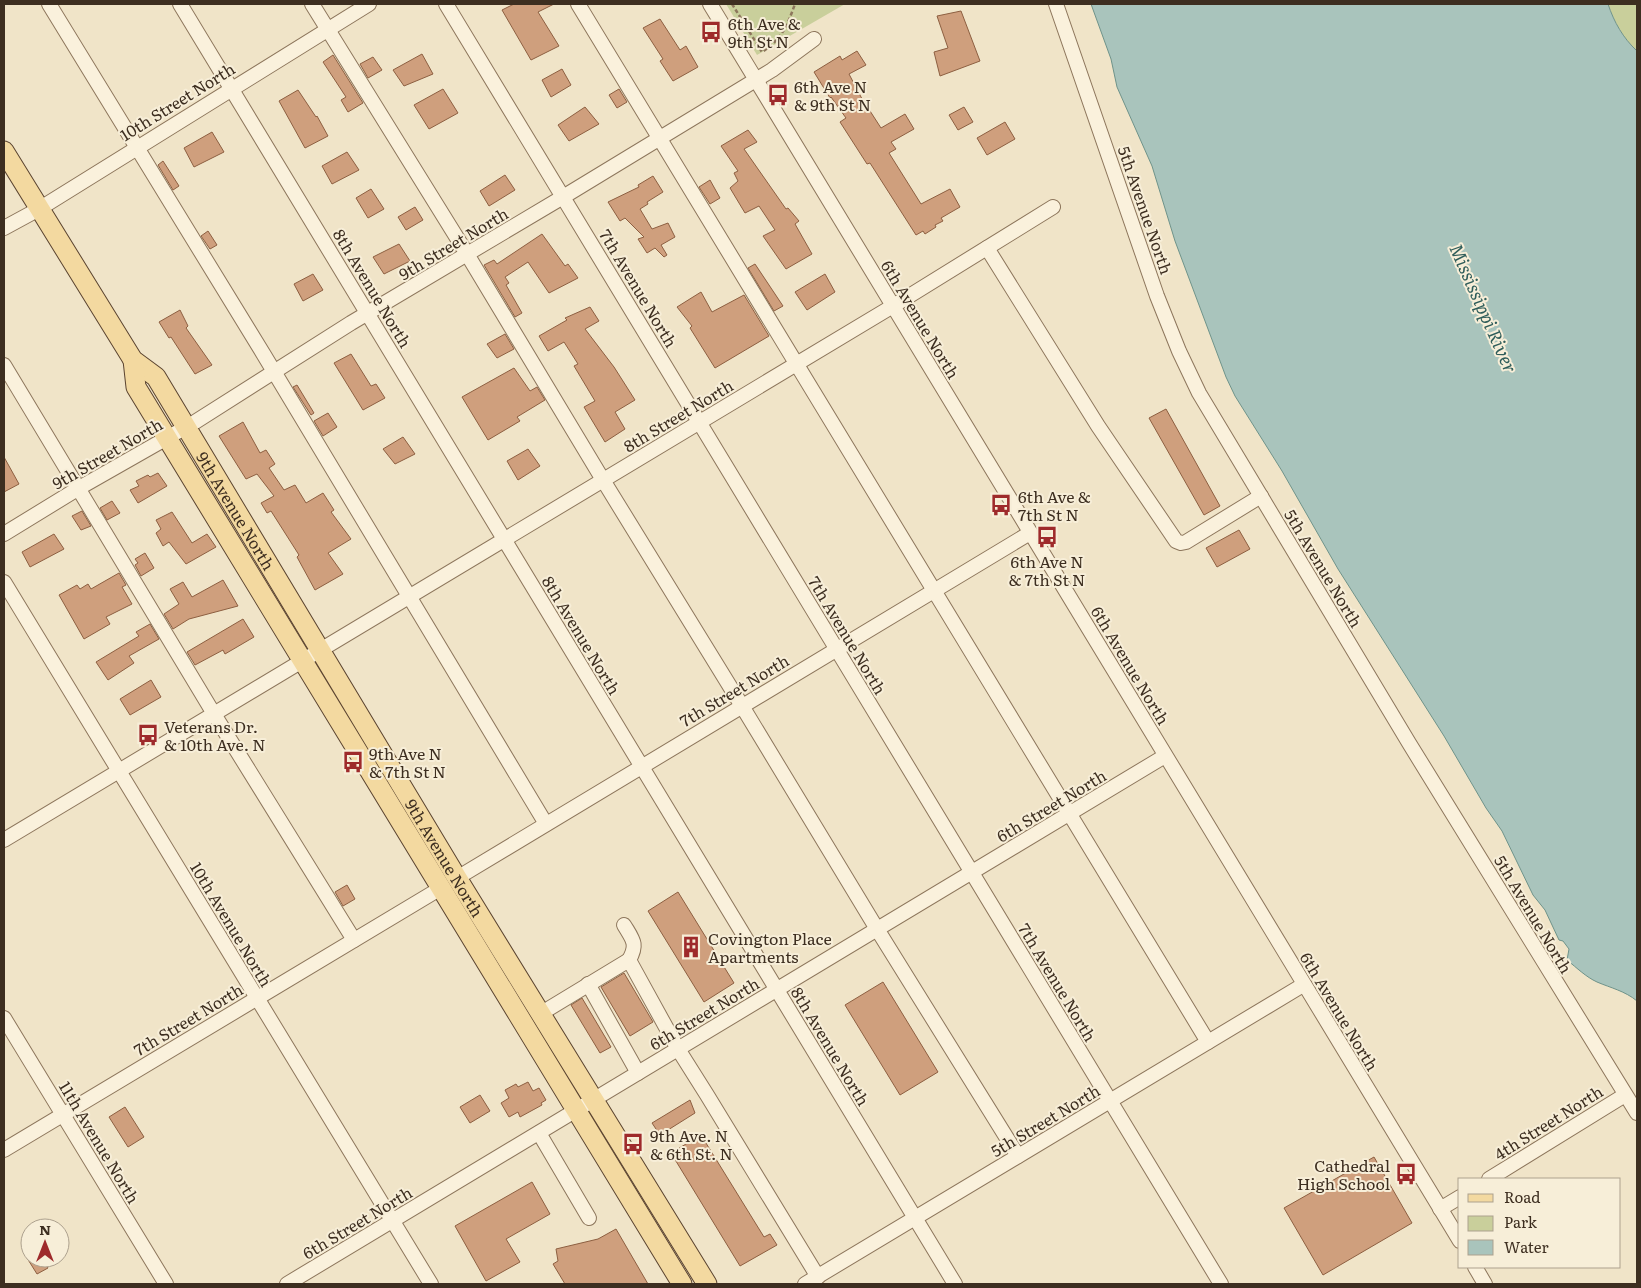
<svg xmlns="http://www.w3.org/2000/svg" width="1641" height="1288" font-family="Literata,serif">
<rect width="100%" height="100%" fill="#f0e4c8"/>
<!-- green -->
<g fill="#c9cf9b">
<path d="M726,4H845L757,55Z"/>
<path d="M1608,4H1637V51C1623,38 1614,22 1608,4Z"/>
</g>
<!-- water -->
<path fill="#a9c4bc" stroke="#6f938a" d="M1091,4H1608C1614,22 1623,38 1637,51V1001C1625,991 1611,988 1597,982C1586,977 1577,968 1567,960L1569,949L1563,941L1559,940L1545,910L1533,895L1502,831L1486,808L1444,736L1338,569L1282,471L1235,396L1226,377L1175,241L1152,166L1117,87L1111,59Z"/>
<!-- building -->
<g fill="#cf9f7d" stroke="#8d5f41">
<path d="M514,4H554L538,12L559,46L531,60L502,10Z"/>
<path d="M961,11L980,61L940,76L934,52L948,48L937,16Z"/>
<path d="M660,19L680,50L686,46L698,67L673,81L660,61L663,59L643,28Z"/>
<path d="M857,51L866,65L849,74L861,97L881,128L905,114L914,129L891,142L896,149L889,153L921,204L950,189L960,207L941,218L943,221L935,225L936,227L925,234L923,231L916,235L870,163L867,164L840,122L846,118L831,97L830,98L814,72L840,56L842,60Z"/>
<path d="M422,54L433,74L404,86L393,70Z"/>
<path d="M333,55L363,103L348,112L341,100L346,97L323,62Z"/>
<path d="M373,57L382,70L368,78L360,64Z"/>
<path d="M562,69L571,85L551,97L542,80Z"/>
<path d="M443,89L458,113L429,129L414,105Z"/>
<path d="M619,89L627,102L617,108L609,95Z"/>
<path d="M298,90L316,117L317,116L328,136L305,148L279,101Z"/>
<path d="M585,107L599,124L569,141L558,125Z"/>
<path d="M964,107L973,122L958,130L949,115Z"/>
<path d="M1005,122L1015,139L987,155L977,138Z"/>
<path d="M748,130L757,142L744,149L786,209L788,208L799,221L795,224L812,254L786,269L763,236L775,230L759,206L745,213L730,188L738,181L734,173L738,171L721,146Z"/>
<path d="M212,132L224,152L194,167L184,148Z"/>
<path d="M347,152L359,170L332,184L322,166Z"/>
<path d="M163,161L179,186L173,190L158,165Z"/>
<path d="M505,175L515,190L489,206L480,191Z"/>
<path d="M653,176L663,192L647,202L648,204L640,209L652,229L668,223L675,237L661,245L667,255L664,257L655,248L647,253L638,239L644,237L625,218L620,221L608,202L639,187L638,185Z"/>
<path d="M710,180L720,198L710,204L699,187Z"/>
<path d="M371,189L384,209L368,218L356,198Z"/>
<path d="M415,207L423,220L406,230L398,217Z"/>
<path d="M208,231L217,245L210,249L201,236Z"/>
<path d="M542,234L565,266L568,264L578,278L549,293L528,262L505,277L509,283L506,285L522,313L515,317L484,265L494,260L497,264Z"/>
<path d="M399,244L410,261L384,274L373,257Z"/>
<path d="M755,264L783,306L774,311L748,268Z"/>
<path d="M313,274L323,290L303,301L294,284Z"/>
<path d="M825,274L835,292L807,310L795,292Z"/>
<path d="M701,292L712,312L744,295L769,336L715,368L690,328L692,326L677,307Z"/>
<path d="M590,307L599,321L585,329L614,367L635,400L615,412L625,429L605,442L584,407L595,401L574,366L578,364L564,342L548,351L539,336L567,320L565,318Z"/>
<path d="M180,310L188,326L186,328L212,365L195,374L171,337L169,338L159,322Z"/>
<path d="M505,334L514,349L497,358L487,344Z"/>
<path d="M351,354L371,386L376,384L385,398L363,410L334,363Z"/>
<path d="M514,368L530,391L537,387L545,400L517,417L520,421L488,440L462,397Z"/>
<path d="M297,385L314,413L311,415L293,387Z"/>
<path d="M1166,409L1220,506L1204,515L1149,418Z"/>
<path d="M328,413L337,427L323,436L314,421Z"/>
<path d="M243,422L260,453L266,450L275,464L269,468L284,490L295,485L306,503L323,493L334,510L331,512L351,539L328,553L343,574L315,590L297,557L299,555L271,511L267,513L261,503L274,496L257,474L246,479L219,436Z"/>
<path d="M403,437L415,454L395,464L383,449Z"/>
<path d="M528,449L540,466L518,480L507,461Z"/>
<path d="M4,457L19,484L4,492Z"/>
<path d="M158,473L167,486L138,503L130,490L139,486L136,481L148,475L150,477Z"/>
<path d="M112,501L120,513L107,520L100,508Z"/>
<path d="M82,511L91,526L81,530L72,516Z"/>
<path d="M172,512L192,543L207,534L216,547L186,564L169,542L163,546L156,533L161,529L156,520Z"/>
<path d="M1239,530L1250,549L1217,567L1206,548Z"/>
<path d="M54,534L64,549L30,567L22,552Z"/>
<path d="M145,553L154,568L141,576L135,565L138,563L135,559Z"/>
<path d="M119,573L126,585L122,587L132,604L106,617L110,624L84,639L59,595L77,585L80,589L88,584L91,589Z"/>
<path d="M223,580L238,606L189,619L173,629L164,614L179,604L170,589L183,582L192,597Z"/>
<path d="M243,619L254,637L225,654L223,650L195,665L187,652Z"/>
<path d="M150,624L159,639L129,656L134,663L108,680L96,662L139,636L136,632Z"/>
<path d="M151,680L161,697L130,715L120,699Z"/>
<path d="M347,885L355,899L343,906L335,892Z"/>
<path d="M678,892L734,983L704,1002L648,911Z"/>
<path d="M624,973L653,1022L630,1036L601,987Z"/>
<path d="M883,982L938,1072L900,1095L845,1005Z"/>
<path d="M582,998L611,1047L600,1053L571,1005Z"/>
<path d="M528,1082L533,1091L539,1088L546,1100L541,1103L542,1105L520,1117L518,1112L509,1117L501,1103L509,1098L505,1090L516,1084L518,1087Z"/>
<path d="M480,1095L490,1111L470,1123L460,1107Z"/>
<path d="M690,1100L695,1113L660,1135L652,1123Z"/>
<path d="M125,1107L144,1137L128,1147L109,1117Z"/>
<path d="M701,1135L764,1237L770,1234L777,1245L740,1266L671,1153Z"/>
<path d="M1374,1157L1412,1223L1323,1275L1284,1208Z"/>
<path d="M532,1182L550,1214L506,1239L520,1262L486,1281L455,1226Z"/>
<path d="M616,1229L648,1284H565L553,1264L558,1261L556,1249L598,1239Z"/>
<path d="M27,1258H42L48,1268L37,1274Z"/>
</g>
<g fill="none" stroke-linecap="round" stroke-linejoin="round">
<!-- minor casing -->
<g stroke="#8d765c" stroke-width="16">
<g id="minor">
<path d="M49,4L264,355L546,824"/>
<path d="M180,4L955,1284"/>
<path d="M312,4L467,254L603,480L742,706L877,929L1018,1156"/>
<path d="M446,4L1221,1284"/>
<path d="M578,4L1208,1042"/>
<path d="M710,4L1460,1241"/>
<path d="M1056,4L1157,296L1179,351L1199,393L1409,743L1637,1113"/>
<path d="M4,228L39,209L369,4"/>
<path d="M987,248L1098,426L1176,541L1181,543L1186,542L1261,496"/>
<path d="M4,365L214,714L354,940"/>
<path d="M4,534L79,488L195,422L351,323L563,197L772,70L814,39"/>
<path d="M4,582L431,1284"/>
<path d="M4,840L893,306L1053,207"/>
<path d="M457,878L1030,533"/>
<path d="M624,925C633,940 638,944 629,960"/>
<path d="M588,984L638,1073"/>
<path d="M540,1014L629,960L678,1049L707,1095L818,1277"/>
<path d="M4,1018L166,1284"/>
<path d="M539,1133L589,1218"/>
<path d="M4,1150L441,888"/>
<path d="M1489,1179L1625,1095"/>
<path d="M1440,1209L1460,1197"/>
<path d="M1475,1267L1485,1284"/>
<path d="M287,1284L1165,756"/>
<path d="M805,1284L1303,985"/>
</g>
</g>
<!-- major casing -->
<g stroke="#5b4430" stroke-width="21">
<g id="major">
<path id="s1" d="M4,151L133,360L156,377L457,878L707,1284"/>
<path d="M133,360L136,387L682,1284"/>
</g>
</g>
<!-- path -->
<path stroke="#8d765c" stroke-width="2.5" stroke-dasharray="4 2.5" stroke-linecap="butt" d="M732,4L762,52C782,39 787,26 795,4"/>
<!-- minor -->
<use href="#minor" stroke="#faf1dc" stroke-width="14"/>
<!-- major -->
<use href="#major" stroke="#f3d9a0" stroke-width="19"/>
</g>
<!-- icons -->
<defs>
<g id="bus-bare" transform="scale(1.725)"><path d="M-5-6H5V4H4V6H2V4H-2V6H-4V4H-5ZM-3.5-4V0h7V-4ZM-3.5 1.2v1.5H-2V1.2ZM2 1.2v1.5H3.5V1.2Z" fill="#9e2a2b" stroke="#f7eed8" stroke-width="2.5" paint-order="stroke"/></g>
<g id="building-bare" transform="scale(1.725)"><path d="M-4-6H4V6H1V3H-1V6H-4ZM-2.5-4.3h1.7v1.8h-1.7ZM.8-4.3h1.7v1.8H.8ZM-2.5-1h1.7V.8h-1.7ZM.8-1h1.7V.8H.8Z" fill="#9e2a2b" stroke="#f7eed8" stroke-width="2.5" paint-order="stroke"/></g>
</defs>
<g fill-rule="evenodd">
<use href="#bus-bare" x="711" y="32"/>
<use href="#bus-bare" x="778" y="95"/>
<use href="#bus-bare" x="1001" y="505"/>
<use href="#bus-bare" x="1047" y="537"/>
<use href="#bus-bare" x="148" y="735"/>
<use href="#bus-bare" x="353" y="762"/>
<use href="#building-bare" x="691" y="947"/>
<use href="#bus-bare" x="633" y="1144"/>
<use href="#bus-bare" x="1406" y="1174"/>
</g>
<g text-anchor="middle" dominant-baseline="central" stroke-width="4" stroke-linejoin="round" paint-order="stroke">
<!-- poi labels -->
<g font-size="16" fill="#3d2e20" stroke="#f7eed8" text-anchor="start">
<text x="728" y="23">6th Ave &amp;<tspan x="728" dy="18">9th St N</tspan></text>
<text x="794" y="86">6th Ave N<tspan x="794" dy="18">&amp; 9th St N</tspan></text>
<text x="1018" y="496">6th Ave &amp;<tspan x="1018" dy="18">7th St N</tspan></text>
<text x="1047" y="561" text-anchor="middle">6th Ave N<tspan x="1047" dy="18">&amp; 7th St N</tspan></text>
<text x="164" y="726">Veterans Dr.<tspan x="164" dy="18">&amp; 10th Ave. N</tspan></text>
<text x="369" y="753">9th Ave N<tspan x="369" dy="18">&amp; 7th St N</tspan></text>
<text x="708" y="938">Covington Place<tspan x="708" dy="18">Apartments</tspan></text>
<text x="650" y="1135">9th Ave. N<tspan x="650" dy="18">&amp; 6th St. N</tspan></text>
<text x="1390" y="1165" text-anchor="end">Cathedral<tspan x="1390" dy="18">High School</tspan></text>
</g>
<!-- street labels -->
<g font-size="16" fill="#3d2e20" stroke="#f7eed8">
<text transform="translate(177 101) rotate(-32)">10th Street North</text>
<text transform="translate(1146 210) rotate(71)">5th Avenue North</text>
<text transform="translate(453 243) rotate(-31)">9th Street North</text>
<text transform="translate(373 288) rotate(59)">8th Avenue North</text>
<text transform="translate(639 288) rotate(59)">7th Avenue North</text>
<text transform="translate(921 319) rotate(59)">6th Avenue North</text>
<text transform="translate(678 415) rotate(-31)">8th Street North</text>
<text transform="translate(107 453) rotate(-30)">9th Street North</text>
<text stroke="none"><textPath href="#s1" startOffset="430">9th Avenue North</textPath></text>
<text transform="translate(1324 568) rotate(59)">5th Avenue North</text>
<text transform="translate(582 635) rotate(59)">8th Avenue North</text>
<text transform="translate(848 635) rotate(59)">7th Avenue North</text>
<text transform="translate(1131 665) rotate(59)">6th Avenue North</text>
<text transform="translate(734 690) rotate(-31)">7th Street North</text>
<text transform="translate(1051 805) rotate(-31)">6th Street North</text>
<text stroke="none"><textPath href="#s1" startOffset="835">9th Avenue North</textPath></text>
<text transform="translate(1534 914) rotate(59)">5th Avenue North</text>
<text transform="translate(232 924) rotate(59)">10th Avenue North</text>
<text transform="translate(1058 982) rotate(59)">7th Avenue North</text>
<text transform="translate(1340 1011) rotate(59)">6th Avenue North</text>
<text transform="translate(704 1013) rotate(-31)">6th Street North</text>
<text transform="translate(188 1019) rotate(-31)">7th Street North</text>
<text transform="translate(831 1046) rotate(59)">8th Avenue North</text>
<text transform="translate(1045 1120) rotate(-31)">5th Street North</text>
<text transform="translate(1548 1122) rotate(-32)">4th Street North</text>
<text transform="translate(100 1142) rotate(59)">11th Avenue North</text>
<text transform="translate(357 1222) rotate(-31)">6th Street North</text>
</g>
<!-- water labels -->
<g font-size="18" font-style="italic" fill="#2f5d5a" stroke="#f7eed8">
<text transform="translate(1484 308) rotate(66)">Mississippi River</text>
</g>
</g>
<!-- border -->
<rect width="1641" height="1288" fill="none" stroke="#3d2e20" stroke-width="10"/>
<!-- legend -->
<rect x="1458" y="1178" width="162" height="90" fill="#f7eed8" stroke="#ada18e"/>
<rect x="1468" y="1194" width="25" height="8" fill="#f3d9a0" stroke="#ada18e"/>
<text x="1504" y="1203" font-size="15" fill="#3d2e20">Road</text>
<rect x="1468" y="1216" width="25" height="15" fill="#c9cf9b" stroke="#ada18e"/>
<text x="1504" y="1228" font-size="15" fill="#3d2e20">Park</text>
<rect x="1468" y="1240" width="25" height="15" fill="#a9c4bc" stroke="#ada18e"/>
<text x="1504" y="1253" font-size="15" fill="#3d2e20">Water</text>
<!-- north arrow -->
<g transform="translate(45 1243)"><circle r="24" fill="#f7eed8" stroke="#ada18e"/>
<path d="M0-4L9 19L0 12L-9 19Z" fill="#9e2a2b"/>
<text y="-8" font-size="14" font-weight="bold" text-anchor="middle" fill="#3d2e20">N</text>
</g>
</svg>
